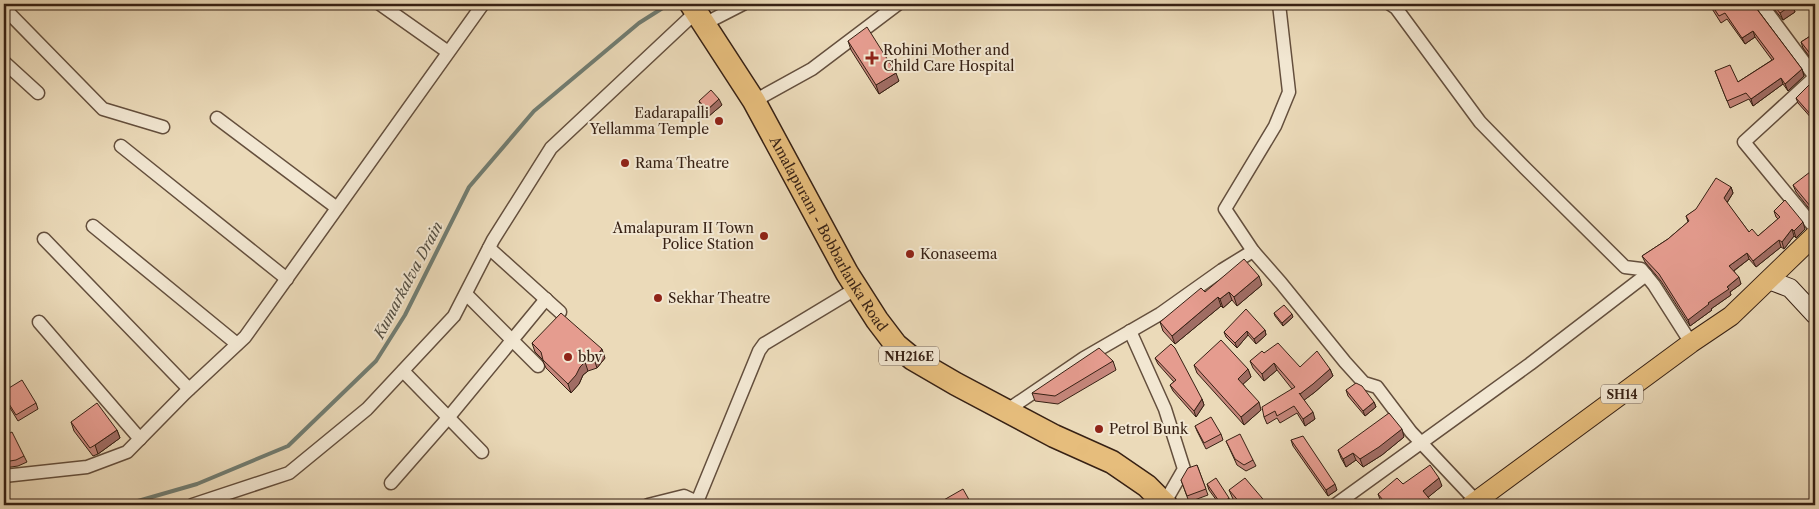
<svg xmlns="http://www.w3.org/2000/svg" width="1819" height="509" font-family="'Libre Caslon Text',serif">
<rect width="100%" height="100%" fill="#ebdab9"/>
<filter id="stains"><feTurbulence type="fractalNoise" baseFrequency=".004" numOctaves="4"/><feColorMatrix values="0 0 0 0 .2 0 0 0 0 .09 0 0 0 0 .02 0 0 0 .5 -.17"/></filter>
<radialGradient id="worn" r=".72"><stop offset=".6" stop-color="#630" stop-opacity="0"/><stop offset="1" stop-color="#630" stop-opacity=".3"/></radialGradient>
<g fill="none" stroke-linecap="round" stroke-linejoin="round">
<!-- stream -->
<path stroke="#717d72" stroke-width="4" d="M124,505L197,484L288,446L376,361L405,315L469,187L534,111L639,23L669,4"/>
<!-- street casing -->
<g stroke="#644f3d" stroke-width="15">
<g id="street">
<path d="M380,4L448,52"/>
<path d="M1279,4L1289,92L1275,126L1225,209L1253,251L1281,283L1345,362L1364,383L1377,387L1411,432L1477,502"/>
<path d="M1390,4L1396,8L1480,122L1525,168L1625,267L1641,269L1654,285L1691,343"/>
<path d="M1761,4L1815,77L1744,142L1815,228"/>
<path d="M4,8L103,109L163,127"/>
<path d="M704,24L743,4"/>
<path d="M4,62L38,93"/>
<path d="M754,101L812,69L898,4"/>
<path d="M217,118L337,208"/>
<path d="M121,146L287,279"/>
<path d="M93,226L237,344"/>
<path d="M44,239L189,389"/>
<path d="M489,248L560,312"/>
<path d="M466,294L538,366"/>
<path d="M39,322L140,439"/>
<path d="M1130,331L1165,409L1184,469L1165,502"/>
<path d="M403,371L482,452"/>
<path d="M1006,411L1084,358L1160,314L1222,270L1253,251"/>
<path d="M4,476L87,467L127,452L185,393L245,337L483,4"/>
<path d="M391,483L448,418L546,299"/>
<path d="M697,502L759,351L764,344L857,288"/>
<path d="M192,505L289,473L367,409L454,316L493,240L551,148L696,12"/>
<path d="M648,505L684,496L697,502V505"/>
<path d="M1335,505L1530,364L1646,275"/>
</g>
</g>
<!-- secondary casing -->
<g stroke="#372114" stroke-width="20">
<path id="secondary" d="M1769,280L1790,288L1815,315"/>
</g>
<!-- primary casing -->
<g stroke="#372114" stroke-width="21">
<path id="primary" d="M1471,505L1691,343L1731,316L1815,235"/>
</g>
<!-- highway casing -->
<g stroke="#372114" stroke-width="25">
<g id="highway">
<path id="s1" d="M691,4L754,101L847,273L877,320L896,345L913,359L956,384L1054,436L1112,462L1147,486L1166,505"/>
</g>
</g>
<!-- street -->
<use href="#street" stroke="#f2e7d2" stroke-width="12"/>
<!-- secondary -->
<use href="#secondary" stroke="#f2e7d2" stroke-width="18"/>
<!-- primary -->
<use href="#primary" stroke="#e6bd7c" stroke-width="19"/>
<!-- highway -->
<use href="#highway" stroke="#e6bd7c" stroke-width="22"/>
</g>
<!-- wall -->
<g fill="#c5867b" stroke="#372114">
<path d="M1709,4H1754V5L1802,69L1804,76L1788,91L1783,84L1753,106L1749,99L1730,108L1715,71L1738,82L1772,60L1755,37L1745,44L1727,19L1721,23Z"/>
<path d="M1770,4H1798L1793,7L1795,12L1783,20Z"/>
<path d="M1815,33V64L1803,48L1801,42Z"/>
<path d="M848,41L899,81L879,94L851,50Z"/>
<path d="M1815,79V119L1813,120L1798,103L1796,98Z"/>
<path d="M699,101L722,105L709,116L701,107Z"/>
<path d="M1815,179V216L1796,192L1793,185Z"/>
<path d="M1731,187L1733,193L1727,203L1749,232L1758,236L1778,219L1776,217L1774,211L1805,229L1796,238L1794,236L1784,249L1781,247L1756,267L1749,259L1734,271L1741,284L1730,292L1731,295L1711,309L1712,310L1690,326L1661,281L1645,262L1642,256L1668,239L1688,222L1686,216Z"/>
<path d="M1262,285L1237,306L1232,300L1223,308L1221,306L1175,344L1163,331L1160,322L1205,292Z"/>
<path d="M1274,313L1293,317L1283,326L1275,316Z"/>
<path d="M1265,330L1266,335L1256,344L1248,335L1237,348L1226,337L1224,332Z"/>
<path d="M532,343L605,358L597,368L588,371L583,375L579,384L571,393L546,368L542,359L535,352Z"/>
<path d="M1264,353L1300,367L1330,369L1333,376L1315,392L1304,400L1315,419L1305,426L1297,413L1280,423L1277,418L1267,424L1264,417L1292,389L1277,370L1264,381L1253,368L1250,361Z"/>
<path d="M1155,358L1202,399L1204,405L1196,417L1173,391L1170,385L1174,382L1158,364Z"/>
<path d="M1113,361L1116,370L1058,404L1035,401L1032,393Z"/>
<path d="M1194,365L1248,369L1251,377L1243,384L1261,410L1244,425L1197,373Z"/>
<path d="M1346,390L1374,402L1376,407L1365,416L1348,396Z"/>
<path d="M4,391L36,403L38,409L18,421L4,398Z"/>
<path d="M71,422L117,430L120,438L98,454L93,456L74,431Z"/>
<path d="M1195,426L1221,434L1223,440L1206,449L1197,431Z"/>
<path d="M4,436L24,456L27,462L18,466L4,468Z"/>
<path d="M1404,437L1382,455L1363,467L1356,460L1346,467L1341,458L1338,450Z"/>
<path d="M1291,440L1337,490L1328,496L1293,446Z"/>
<path d="M1226,441L1253,460L1256,466L1246,471L1237,465Z"/>
<path d="M1197,465L1208,495L1189,502L1181,480Z"/>
<path d="M1207,484L1231,504L1229,505H1220L1209,490Z"/>
<path d="M1403,484L1442,486L1428,497L1432,502L1433,505H1384L1381,502L1378,494Z"/>
<path d="M1229,490L1268,505H1238L1233,499Z"/>
</g>
<!-- shaded-wall -->
<g fill="#a06d64" stroke="#372114">
<path d="M1791,4H1798L1793,7L1795,12L1783,20L1780,13Z"/>
<path d="M1753,31L1755,37L1745,44L1742,38Z"/>
<path d="M1802,69L1804,76L1788,91L1785,84Z"/>
<path d="M896,73L899,81L879,94L876,85Z"/>
<path d="M1781,78L1783,84L1753,106L1751,99Z"/>
<path d="M719,99L722,105L709,116L707,110Z"/>
<path d="M1813,113L1815,119L1813,120L1811,115Z"/>
<path d="M1731,187L1733,193L1726,204L1724,198Z"/>
<path d="M1803,222L1805,229L1796,238L1794,231Z"/>
<path d="M1792,229L1794,236L1784,249L1782,242Z"/>
<path d="M1779,240L1781,247L1756,267L1753,261Z"/>
<path d="M1747,253L1749,259L1732,272L1729,266Z"/>
<path d="M1259,276L1262,285L1237,306L1234,297Z"/>
<path d="M1739,277L1741,284L1730,292L1731,295L1711,309L1712,310L1690,326L1688,320Z"/>
<path d="M1229,292L1232,300L1223,308L1220,299Z"/>
<path d="M1218,297L1221,306L1175,344L1172,336Z"/>
<path d="M1292,314L1293,317L1283,326L1282,323Z"/>
<path d="M1265,330L1266,335L1256,344L1254,339Z"/>
<path d="M1247,331L1248,335L1237,348L1235,343Z"/>
<path d="M602,349L605,358L597,368L594,359Z"/>
<path d="M585,362L588,371L583,375L579,384L571,393L568,384L580,367Z"/>
<path d="M1274,363L1277,370L1264,381L1262,374Z"/>
<path d="M1248,369L1251,377L1241,386L1238,379Z"/>
<path d="M1330,369L1333,376L1315,392L1303,401L1300,394Z"/>
<path d="M1202,399L1204,405L1196,417L1194,411Z"/>
<path d="M1259,402L1261,410L1244,425L1241,417Z"/>
<path d="M1374,402L1376,407L1365,416L1363,411Z"/>
<path d="M1313,412L1315,419L1305,426L1303,419Z"/>
<path d="M1402,429L1404,437L1382,455L1363,467L1360,459Z"/>
<path d="M117,430L120,438L98,454L95,445Z"/>
<path d="M1353,453L1356,460L1346,467L1343,459Z"/>
<path d="M1439,478L1442,486L1426,499L1423,491Z"/>
<path d="M1335,484L1337,490L1328,496L1326,490Z"/>
<path d="M1229,498L1231,504L1229,505H1221V504Z"/>
</g>
<!-- building -->
<g fill="#e59c8f" stroke="#372114">
<path d="M1711,4H1753L1802,69L1785,84L1781,78L1751,99L1746,93L1727,101L1715,71L1730,65L1738,82L1774,59L1753,31L1742,38L1725,13L1719,16Z"/>
<path d="M1773,4H1791L1792,5L1780,13Z"/>
<path d="M867,27L896,73L876,85L848,41Z"/>
<path d="M1815,33V60L1801,42Z"/>
<path d="M1815,79V116L1813,113L1811,115L1796,98Z"/>
<path d="M711,90L719,99L707,110L699,101Z"/>
<path d="M1810,172L1815,179V212L1793,185Z"/>
<path d="M1716,178L1731,187L1724,198L1749,232L1752,229L1758,236L1780,217L1774,211L1785,200L1803,222L1794,231L1792,229L1782,242L1779,240L1753,261L1747,253L1729,266L1739,277L1727,287L1729,289L1708,303L1709,304L1688,320L1659,274L1642,256L1668,239L1689,221L1686,216L1696,209Z"/>
<path d="M1244,259L1259,276L1234,297L1229,292L1220,299L1218,297L1172,336L1160,322L1201,288L1205,292Z"/>
<path d="M1284,305L1292,314L1282,323L1274,313Z"/>
<path d="M1246,309L1265,330L1254,339L1247,331L1235,343L1224,332Z"/>
<path d="M561,313L602,349L594,359L585,362L580,367L576,375L568,384L543,360L541,352L532,343Z"/>
<path d="M1221,340L1248,369L1238,379L1259,402L1241,417L1194,365Z"/>
<path d="M1278,343L1300,367L1317,351L1330,369L1313,384L1300,394L1299,393L1313,412L1303,419L1294,406L1277,416L1275,411L1264,417L1262,407L1295,387L1274,363L1262,374L1250,361L1262,351L1264,353Z"/>
<path d="M1171,344L1175,348L1202,399L1194,411L1170,385L1176,380L1155,358Z"/>
<path d="M1099,348L1113,361L1055,396L1032,393Z"/>
<path d="M22,380L36,403L16,415L4,396V391Z"/>
<path d="M1356,383L1362,386L1374,402L1363,411L1346,390Z"/>
<path d="M97,403L117,430L95,445L90,448L71,422Z"/>
<path d="M1389,413L1402,429L1379,447L1360,459L1353,453L1343,459L1338,450Z"/>
<path d="M1211,417L1221,434L1204,443L1195,426Z"/>
<path d="M12,432L24,456L16,460L4,462V436Z"/>
<path d="M1240,434L1253,460L1244,465L1235,459L1226,441Z"/>
<path d="M1303,436L1335,484L1326,490L1291,440Z"/>
<path d="M1197,465L1206,489L1187,496L1181,480L1188,468Z"/>
<path d="M1430,465L1439,478L1423,491L1432,502L1428,505H1387L1378,494L1397,478L1403,484Z"/>
<path d="M1216,478L1229,498L1221,504L1207,484Z"/>
<path d="M1245,478L1268,505H1242L1229,490Z"/>
<path d="M963,489L972,505H935Z"/>
</g>
<!-- markers -->
<g fill="#8f2418" stroke="#f2e7d2" stroke-width="2">
<path d="M869.5 50.5h5v5h5v5h-5v5h-5v-5h-5v-5h5z"/>
<circle cx="719" cy="121" r="5"/>
<circle cx="625" cy="163" r="5"/>
<circle cx="764" cy="236" r="5"/>
<circle cx="910" cy="254" r="5"/>
<circle cx="658" cy="298" r="5"/>
<circle cx="568" cy="357" r="5"/>
<circle cx="1099" cy="429" r="5"/>
</g>
<g text-anchor="middle" dominant-baseline="central" stroke-width="4" stroke-linejoin="round" paint-order="stroke">
<!-- shield labels -->
<g fill="#f2e7d2" stroke="#6f5c4d" stroke-width="1">
<rect x="879" y="346.5" width="60" height="19" rx="4"/>
<rect x="1601" y="384.5" width="42" height="19" rx="4"/>
</g>
<g font-size="12" font-weight="bold" fill="#372114">
<text x="909" y="356">NH216E</text>
<text x="1622" y="394">SH14</text>
</g>
<!-- poi labels -->
<g font-size="14" fill="#372114" stroke="#f2e7d2" text-anchor="start">
<text x="883" y="50">Rohini Mother and<tspan x="883" dy="16">Child Care Hospital</tspan></text>
<text x="709" y="113" text-anchor="end">Eadarapalli<tspan x="709" dy="16">Yellamma Temple</tspan></text>
<text x="635" y="163">Rama Theatre</text>
<text x="754" y="228" text-anchor="end">Amalapuram II Town<tspan x="754" dy="16">Police Station</tspan></text>
<text x="920" y="254">Konaseema</text>
<text x="668" y="298">Sekhar Theatre</text>
<text x="578" y="357">bbv</text>
<text x="1109" y="429">Petrol Bunk</text>
</g>
<!-- street labels -->
<g font-size="14" fill="#372114" stroke="#f2e7d2">
<text stroke="none"><textPath href="#s1" startOffset="268">Amalapuram - Bobbarlanka Road</textPath></text>
</g>
<!-- water labels -->
<g font-size="15" font-style="italic" fill="#544f43" stroke="#f2e7d2">
<text transform="translate(408 280) rotate(-62)">Kumarkalva Drain</text>
</g>
</g>
<!-- margin -->
<rect width="1819" height="509" fill="none" stroke="#ebdab9" stroke-width="20"/>
<rect x="5" y="5" width="1809" height="499" fill="none" stroke="#372114" stroke-width="2.5"/>
<rect x="10" y="10" width="1799" height="489" fill="none" stroke="#372114"/>
<rect width="100%" height="100%" filter="url(#stains)"/>
<rect width="100%" height="100%" fill="url(#worn)"/>
</svg>
